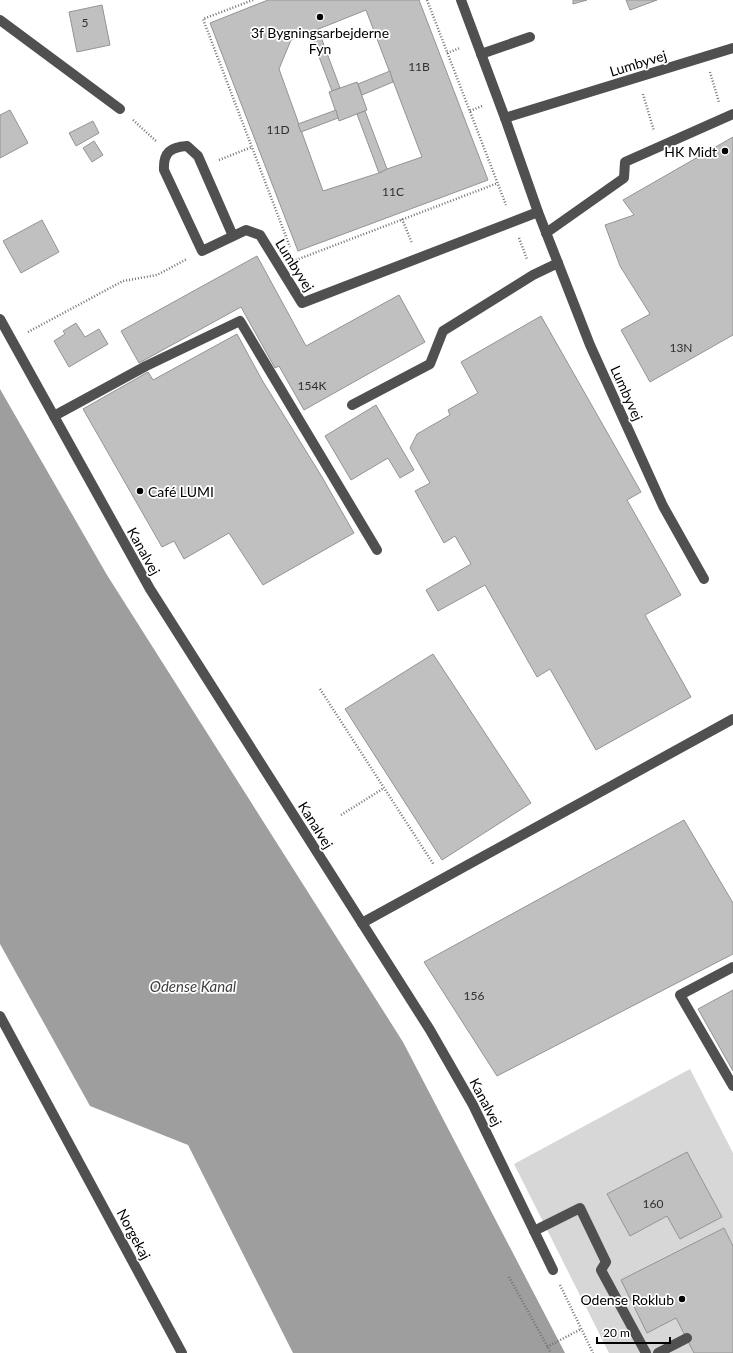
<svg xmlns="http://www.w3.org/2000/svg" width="733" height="1353" font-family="Lato,sans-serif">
<rect width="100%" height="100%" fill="#fff"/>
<!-- green -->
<path fill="#d7d7d7" d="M690,1069L733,1153V1353H609L514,1164Z"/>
<!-- water -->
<path fill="#9e9e9e" d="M0,389L107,575L403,1042L565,1353H293L188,1145L90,1106L0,944Z"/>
<!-- building -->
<g fill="#c0c0c0" stroke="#949494" fill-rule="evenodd">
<path d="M268,0H419L488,180L298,251L210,23ZM366,10L422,157L387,169L379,173L323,191L279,69L291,40Z"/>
<path d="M573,0H587L573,4Z"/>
<path d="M626,0H657L630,10Z"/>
<path d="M102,5L110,45L77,52L69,12Z"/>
<path d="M318,29L340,88L332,91L310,33Z"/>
<path d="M390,71L393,82L362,95L358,84Z"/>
<path d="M357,82L367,110L339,121L329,92Z"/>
<path d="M10,110L28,143L0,158V115Z"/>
<path d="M336,110L338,118L301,132L298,124Z"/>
<path d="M365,111L387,169L379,173L357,114Z"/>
<path d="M93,121L99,133L76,146L69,133Z"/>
<path d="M733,137V335L650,382L621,330L650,314L620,266L605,225L634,215L623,200Z"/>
<path d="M94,141L103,155L92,162L83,148Z"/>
<path d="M42,220L59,252L21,273L3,241Z"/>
<path d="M257,256L306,346L399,295L425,342L304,410L279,366L275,368L241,307L139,363L121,331Z"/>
<path d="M541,316L641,492L627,500L681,595L645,615L691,697L596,750L550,669L537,677L485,585L438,611L426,590L471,564L455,536L444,543L415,491L430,483L410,448L417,434L450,415L448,410L478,393L461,362Z"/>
<path d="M76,323L85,337L99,329L108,344L69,367L54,341L65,334L63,331Z"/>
<path d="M237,334L262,380L322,477L354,533L263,585L229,533L184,559L174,541L162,547L83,409L148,372L153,380Z"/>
<path d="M376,405L414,470L400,478L388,458L351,480L325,436Z"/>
<path d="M433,654L531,803L442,860L345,709Z"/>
<path d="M684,820L733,903V954L497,1076L424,962Z"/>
<path d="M733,990V1071L698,1009Z"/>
<path d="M687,1152L722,1217L680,1239L667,1216L630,1236L607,1194Z"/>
<path d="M724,1228L733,1246V1353H694L676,1318L647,1333L621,1280Z"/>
</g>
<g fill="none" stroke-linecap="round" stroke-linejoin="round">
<!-- path -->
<g stroke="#727272" stroke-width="2.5" stroke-dasharray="1 2" stroke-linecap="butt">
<path d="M253,0L203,19L290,247"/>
<path d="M427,0L506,205"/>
<path d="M447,53L460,48"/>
<path d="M710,72L719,102"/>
<path d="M643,94L654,131"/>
<path d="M470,111L482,106"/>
<path d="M133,120L156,141"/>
<path d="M219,160L252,147"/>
<path d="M402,219L412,243"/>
<path d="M519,238L527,259"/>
<path d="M296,260L498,183"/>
<path d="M28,332L123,281L157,275L187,259"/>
<path d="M320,689L434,865"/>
<path d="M341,815L384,788"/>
<path d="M509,1277L551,1353"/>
<path d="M560,1285L593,1353"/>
<path d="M547,1347L581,1329"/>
</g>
<!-- minor -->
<g stroke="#505050" stroke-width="10">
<path d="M461,0L505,118L538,212L590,345L663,506L704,579"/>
<path d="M0,20L120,109"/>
<path d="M481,54L530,37"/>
<path d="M505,118L733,48"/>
<path d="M546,233L624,178L625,162L733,114"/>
<path d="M233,236L198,156L187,146C171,147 163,152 164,170L202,251L246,230L260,235L302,303L538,212"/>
<path d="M0,319L150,589L430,1030L473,1105L553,1270"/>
<path d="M352,405L430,364L443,331L533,275L558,263"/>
<path d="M54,416L146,366L240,321L377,550"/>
<path d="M362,923L733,719"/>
<path d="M733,967L680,995L733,1086"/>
<path d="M0,1016L182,1353"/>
<path d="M534,1231L580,1208L606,1262L601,1270L646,1353"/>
<path d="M658,1353L687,1338"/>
</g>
</g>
<!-- markers -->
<g fill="#000" stroke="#fff" stroke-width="1.5">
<circle cx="320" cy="17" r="4"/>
<circle cx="725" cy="151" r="4"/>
<circle cx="140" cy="491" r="4"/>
<circle cx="682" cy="1299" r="4"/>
</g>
<g text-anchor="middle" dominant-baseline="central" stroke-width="3.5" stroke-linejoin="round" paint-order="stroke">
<!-- number labels -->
<g font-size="12" fill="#303030">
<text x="85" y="22">5</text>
<text x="419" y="66">11B</text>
<text x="278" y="129">11D</text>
<text x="393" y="191">11C</text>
<text x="681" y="347">13N</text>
<text x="312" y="385">154K</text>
<text x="474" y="995">156</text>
<text x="653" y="1203">160</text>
</g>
<!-- poi labels -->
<g font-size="14" fill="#000" stroke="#fff" text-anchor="end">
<text x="320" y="32" text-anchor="middle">3f Bygningsarbejderne<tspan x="320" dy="16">Fyn</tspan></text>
<text x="717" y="151">HK Midt</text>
<text x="148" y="491" text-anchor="start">Café LUMI</text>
<text x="674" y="1299">Odense Roklub</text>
</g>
<!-- street labels -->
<g font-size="14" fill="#000" stroke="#fff">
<text transform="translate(638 63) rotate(-17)">Lumbyvej</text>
<text transform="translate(295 265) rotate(58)">Lumbyvej</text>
<text transform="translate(627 393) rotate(66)">Lumbyvej</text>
<text transform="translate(144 551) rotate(61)">Kanalvej</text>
<text transform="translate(316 825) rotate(58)">Kanalvej</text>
<text transform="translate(486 1102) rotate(62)">Kanalvej</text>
<text transform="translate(134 1234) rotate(62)">Norgekaj</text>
</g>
<!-- water labels -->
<g font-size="15" font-style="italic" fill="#3f3f3f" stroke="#fff">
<text x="193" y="986">Odense Kanal</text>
</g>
</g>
<!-- scale -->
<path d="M597 1337v6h73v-6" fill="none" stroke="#000000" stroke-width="2"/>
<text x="603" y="1337" font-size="12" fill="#000000" stroke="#ffffff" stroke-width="3" paint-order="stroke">20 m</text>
</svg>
